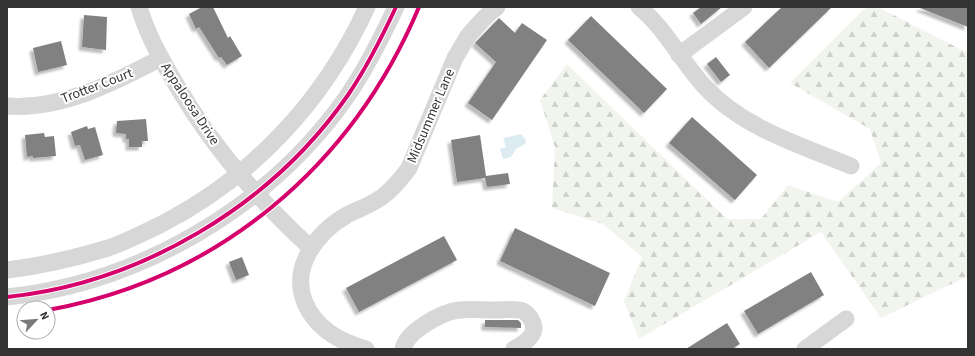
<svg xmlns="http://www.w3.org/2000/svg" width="975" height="356" font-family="'Source Sans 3',sans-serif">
<defs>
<pattern id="forest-firs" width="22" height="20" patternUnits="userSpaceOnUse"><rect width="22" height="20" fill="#f1f5ed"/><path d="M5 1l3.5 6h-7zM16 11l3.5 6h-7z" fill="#cfd2cc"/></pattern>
<filter id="shadow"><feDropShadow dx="-3.5" dy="3.5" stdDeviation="1" flood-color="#0004"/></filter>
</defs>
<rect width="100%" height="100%" fill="#fff"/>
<!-- forest -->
<path fill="url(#forest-firs)" d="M866,7H878L968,53V276L881,318L821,232L639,339L624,301L642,257L603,224L552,208L555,147L540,100L567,64L727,219H761L788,185L838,202L881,163L870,129L790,83Z"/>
<!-- water -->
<path fill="#ddebf3" d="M521,134L526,140L525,144L516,149L511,157L503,159L500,149L506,147L503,138Z"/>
<!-- building -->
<g fill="#818181" filter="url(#shadow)">
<path d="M202,7H213L228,38L230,36L242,56L227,65L221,57L219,58L199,27L196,29L189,14Z"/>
<path d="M701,7H722L701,24L693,13Z"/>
<path d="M782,7H832L769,68L745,42Z"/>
<path d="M968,7V27L920,8V7Z"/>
<path d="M84,15L107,17L106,50L82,47Z"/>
<path d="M591,16L667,89L644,113L568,40Z"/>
<path d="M499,18L515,33L522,23L547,40L492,120L468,103L496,62L475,43Z"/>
<path d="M61,41L67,65L38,72L33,48Z"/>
<path d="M716,57L730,75L721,82L707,64Z"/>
<path d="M692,117L757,175L735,200L669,143Z"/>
<path d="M146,119L148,141H142V147H129V139H126V134L116,133L117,121Z"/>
<path d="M87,126L88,129L95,127L103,155L85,160L80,145L75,146L71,132Z"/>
<path d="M44,133L45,137L54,136L56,156L33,158V156L27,157L25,135Z"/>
<path d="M480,135L486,176L508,173L510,184L487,187L485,178L457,182L451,140Z"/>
<path d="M515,228L610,273L595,306L500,261Z"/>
<path d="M444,236L457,260L359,312L346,288Z"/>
<path d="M242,257L249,275L236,280L229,262Z"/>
<path d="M811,272L824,295L758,334L744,311Z"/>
<path d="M485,320H518L521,323V328L485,327Z"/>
<path d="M727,323L740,344L732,349H686Z"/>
</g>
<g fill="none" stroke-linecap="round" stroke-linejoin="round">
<!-- minor -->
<g stroke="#d7d7d7" stroke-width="17">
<path d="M139,7C147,34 160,57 174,81C211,145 257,199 311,248"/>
<path d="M639,7C666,29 681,61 705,87C743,128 800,145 851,166"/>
<path d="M679,55L744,7"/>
<path d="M7,106C62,110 113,83 161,58"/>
<path d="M7,270C41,266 75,258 108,248C126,242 143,233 160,225C252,178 324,101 367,7"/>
<path d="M7,297C141,283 271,206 348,95C367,67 382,37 396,7"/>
<path d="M366,349C340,342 316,328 305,303C290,267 317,232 347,215C359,209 371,205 382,197C393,189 401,179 409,168L455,58L468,36L485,17L497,7"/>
<path d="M403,349C407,331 442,312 459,310C471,309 483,310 495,310C504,310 515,308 523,311C527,313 529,316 531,319C540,334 525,343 514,349"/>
<path d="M805,349L846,319"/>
</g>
<!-- cycleway casing -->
<g stroke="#fff" stroke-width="6">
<g id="cycleway">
<path d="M7,297C141,283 271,206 348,95C367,67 382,37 396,7"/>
<path d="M48,310C219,279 352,166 419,7"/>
</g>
</g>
<!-- cycleway -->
<use href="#cycleway" stroke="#d6006c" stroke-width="4"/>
</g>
<g text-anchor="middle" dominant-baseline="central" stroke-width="4" stroke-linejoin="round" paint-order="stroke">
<!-- street labels -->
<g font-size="14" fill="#333" stroke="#fff">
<text transform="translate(97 86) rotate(-21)">Trotter Court</text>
<text transform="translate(190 104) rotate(57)">Appaloosa Drive</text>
<text transform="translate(431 116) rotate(-67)">Midsummer Lane</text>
</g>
</g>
<!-- border -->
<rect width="975" height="356" fill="none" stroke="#333333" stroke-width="16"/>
<!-- north arrow -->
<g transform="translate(36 320) rotate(64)"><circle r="19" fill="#ffffff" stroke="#adadad"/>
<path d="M0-3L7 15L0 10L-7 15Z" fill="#7a7a7a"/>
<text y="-6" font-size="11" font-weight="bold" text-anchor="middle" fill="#333333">N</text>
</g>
</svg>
